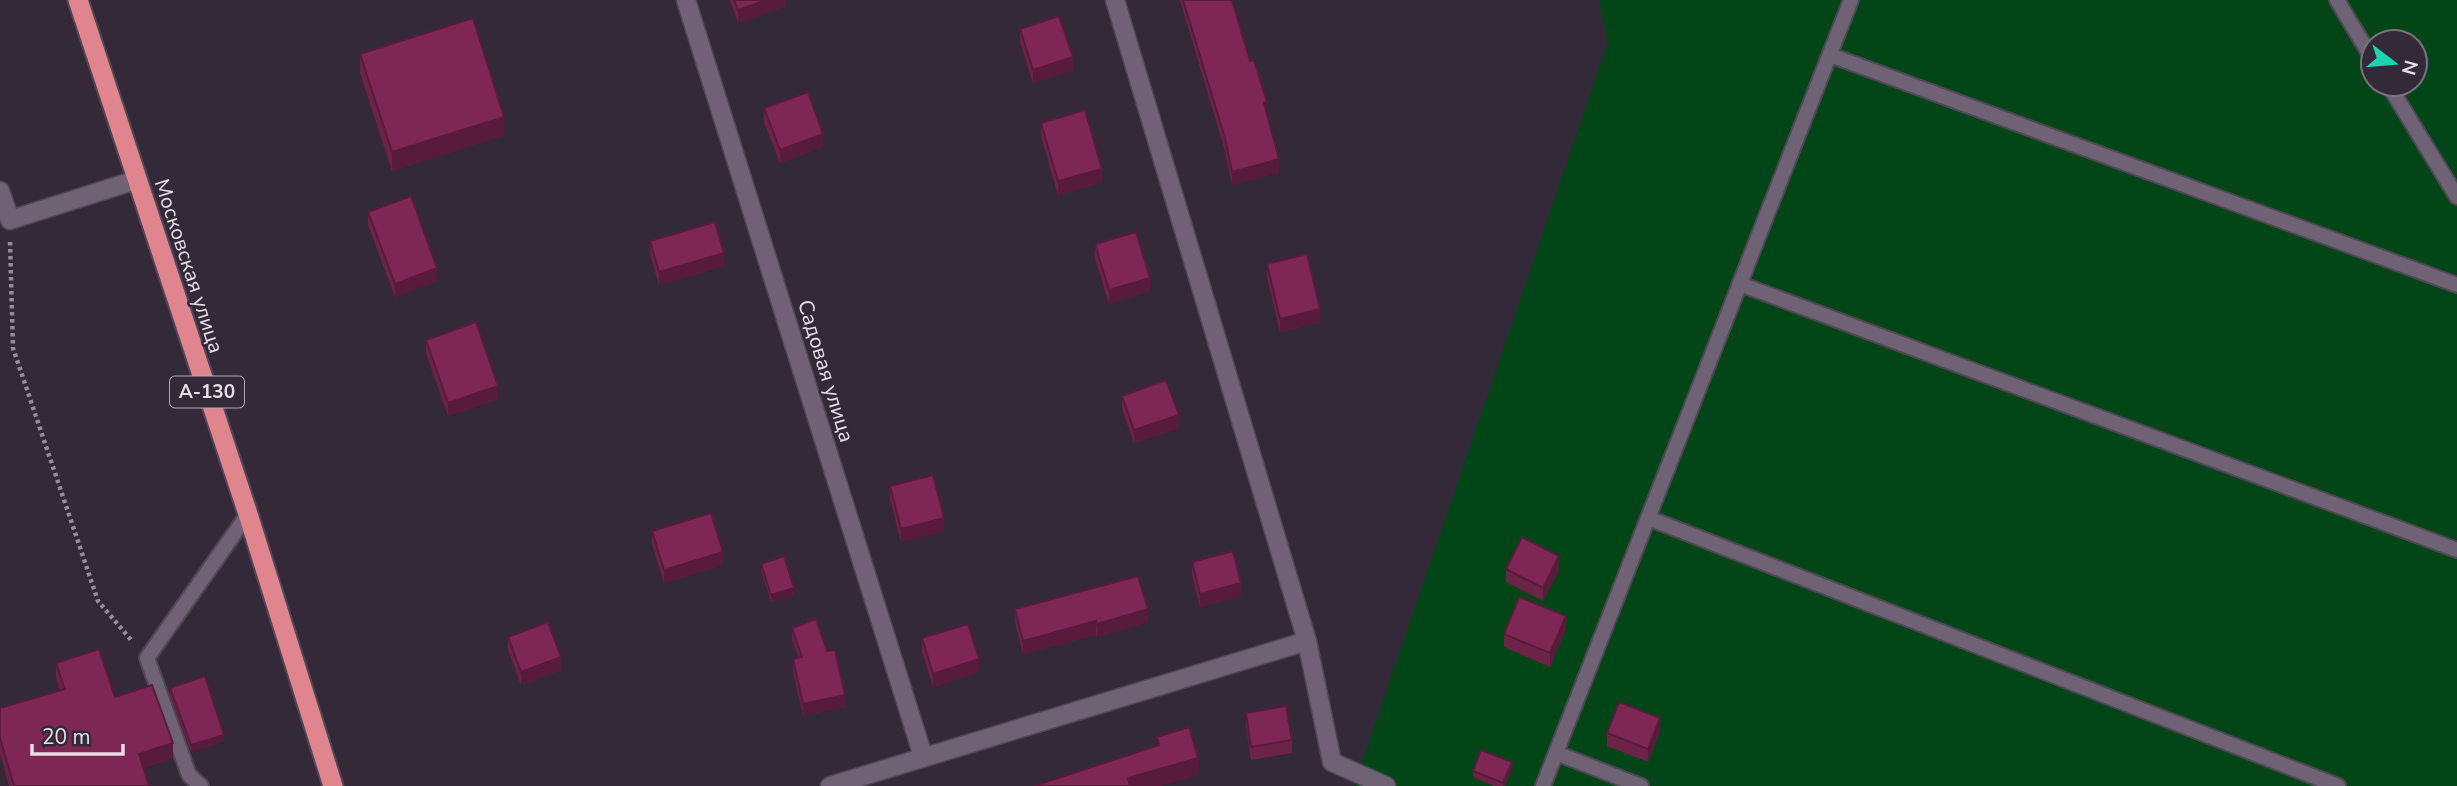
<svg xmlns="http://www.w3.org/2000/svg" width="2457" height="786" font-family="'Nunito Sans',sans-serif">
<rect width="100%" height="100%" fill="#342939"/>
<!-- green -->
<path fill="#024618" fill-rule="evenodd" d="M1599,0H2457V786H1354L1608,42ZM2373,42H2415V84H2373Z"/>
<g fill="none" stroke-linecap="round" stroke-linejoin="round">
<!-- service casing -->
<g stroke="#504755" stroke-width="18">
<g id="service">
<path d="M2337,0L2373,60"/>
<path d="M1830,55L2457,285"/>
<path d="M2388,84L2457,197"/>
<path d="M1740,284L2457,550"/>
<path d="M1648,518L2338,786"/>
<path d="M1556,753L1641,786"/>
<path d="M201,786L189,775L147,658L248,514"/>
<path d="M1543,786L1851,0"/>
</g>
</g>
<!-- minor casing -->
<g stroke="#504755" stroke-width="21">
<g id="minor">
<path d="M686,0L923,756"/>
<path d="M1115,0L1307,641"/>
<path d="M0,191L10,220L136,180"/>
<path d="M830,786L1307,641L1332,762L1386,786"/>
</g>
</g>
<!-- trunk casing -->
<g stroke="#504755" stroke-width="23">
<path id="trunk" d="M78,0L248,514L333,786"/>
</g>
<!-- path -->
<path stroke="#958c9a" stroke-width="4.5" stroke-dasharray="3.5 3.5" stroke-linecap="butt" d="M10,242L13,348L98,601L132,641"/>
<!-- service -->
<use href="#service" stroke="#6e6274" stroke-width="14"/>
<!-- minor -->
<use href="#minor" stroke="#6e6274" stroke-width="18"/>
<!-- trunk -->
<use href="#trunk" stroke="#e0848e" stroke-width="19"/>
</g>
<!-- wall -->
<g fill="#6d2248">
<path d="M730,0H786V6L738,23Z"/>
<path d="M1180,0H1232L1250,61L1279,172L1232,185L1225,151Z"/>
<path d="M1020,29L1073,70L1033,83L1020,42Z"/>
<path d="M360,54L504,135L392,171L360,73Z"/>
<path d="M764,108L823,147L780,163L764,122Z"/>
<path d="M1041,123L1102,182L1058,195L1041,136Z"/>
<path d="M368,212L437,281L395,297L368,225Z"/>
<path d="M650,241L724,266L659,285L650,254Z"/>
<path d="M1095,244L1150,291L1109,304L1095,258Z"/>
<path d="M1267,264L1320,322L1280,332L1267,277Z"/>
<path d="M426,340L498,399L448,416L426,353Z"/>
<path d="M1122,396L1179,428L1134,443L1122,409Z"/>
<path d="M890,486L944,531L901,542L890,499Z"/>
<path d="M652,531L723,565L664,583L652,544Z"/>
<path d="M1192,562L1241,596L1200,607L1192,575Z"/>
<path d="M761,564L794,595L771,602L761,571Z"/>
<path d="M1506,569L1559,570L1543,601L1506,582Z"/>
<path d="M1015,609L1148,622L1097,637L1096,635L1023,654L1015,622Z"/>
<path d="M792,628L845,707L803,716L793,671V659L799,658L792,640Z"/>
<path d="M1566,629L1550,667L1504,647V634Z"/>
<path d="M508,637L561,670L521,685L508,650Z"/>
<path d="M922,638L979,672L933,687L922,651Z"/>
<path d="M56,663L115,697L173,758L143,768L149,786H9L0,753V708L60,690L56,678Z"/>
<path d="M170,688L224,741L191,752L170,695Z"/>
<path d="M1246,713L1292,740V753L1251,760L1246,726Z"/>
<path d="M1660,731L1648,762L1607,746V733Z"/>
<path d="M1512,769L1505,786H1494L1473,777V771Z"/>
</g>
<!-- shaded-wall -->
<g fill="#591b3b">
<path d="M767,0H786V6L738,23V10Z"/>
<path d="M1073,57V70L1033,83V70Z"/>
<path d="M504,117V135L392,171V152Z"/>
<path d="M823,134V147L780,163V150Z"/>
<path d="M1279,159V172L1232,185V172Z"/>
<path d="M1102,169V182L1058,195V181Z"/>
<path d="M724,253V266L659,285V272Z"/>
<path d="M437,268V281L395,297V284Z"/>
<path d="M1150,278V291L1109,304V290Z"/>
<path d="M1320,309V322L1280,332V319Z"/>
<path d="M498,386V399L448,416V403Z"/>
<path d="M1179,415V428L1134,443V430Z"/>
<path d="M944,518V531L901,542V529Z"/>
<path d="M723,552V565L664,583V570Z"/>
<path d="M1559,556V570L1543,601V588Z"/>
<path d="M1241,583V596L1200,607V594Z"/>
<path d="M794,588V595L771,602V595Z"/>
<path d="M1148,609V622L1097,637V624Z"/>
<path d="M1566,616V629L1550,667V653Z"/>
<path d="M1096,621V635L1023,654V641Z"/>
<path d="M561,657V670L521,685V672Z"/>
<path d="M979,659V672L933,687V674Z"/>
<path d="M845,695V707L803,716V704Z"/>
<path d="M1660,718V731L1648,762V749Z"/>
<path d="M224,735V741L191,752V745Z"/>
<path d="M173,743V758L139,769V754Z"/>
<path d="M1198,758V775L1161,786H1128V778Z"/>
<path d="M1512,762V769L1505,786H1503V783Z"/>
</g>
<!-- building -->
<g fill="#7f2754" stroke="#591b3b" stroke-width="2">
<path d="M734,0H767L738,10Z"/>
<path d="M1183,0H1232L1250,61L1254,60L1267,102L1264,103L1279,159L1232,172L1225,138Z"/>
<path d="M1059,16L1073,57L1033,70L1020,29Z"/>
<path d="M473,18L504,117L392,152L360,54Z"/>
<path d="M808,92L823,134L780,150L764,108Z"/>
<path d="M1085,110L1102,169L1058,181L1041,123Z"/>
<path d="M411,196L437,268L395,284L368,212Z"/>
<path d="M715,222L724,253L659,272L650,241Z"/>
<path d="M1136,232L1150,278L1109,290L1095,244Z"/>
<path d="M1307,254L1320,309L1280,319L1267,264Z"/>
<path d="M476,322L498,386L448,403L426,340Z"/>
<path d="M1166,380L1179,415L1134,430L1122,396Z"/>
<path d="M933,475L944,518L901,529L890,486Z"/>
<path d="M711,513L723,552L664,570L652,531Z"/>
<path d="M1522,537L1559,556L1543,588L1506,569Z"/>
<path d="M1233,551L1241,583L1200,594L1192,562Z"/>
<path d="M784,556L794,588L771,595L761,564Z"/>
<path d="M1138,576L1148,609L1097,624L1096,621L1023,641L1015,609Z"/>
<path d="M1519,597L1566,616L1550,653L1504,634Z"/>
<path d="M816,619L827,651L835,650L845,695L803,704L793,659L802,657L792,628Z"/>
<path d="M548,622L561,657L521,672L508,637Z"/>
<path d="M968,624L979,659L933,674L922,638Z"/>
<path d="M99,649L115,697L152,685L173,743L139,754L149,786H14L0,738V708L65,689L56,663Z"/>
<path d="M205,676L224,735L191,745L170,688Z"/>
<path d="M1619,702L1660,718L1648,749L1607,733Z"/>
<path d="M1286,706L1292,740L1251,747L1246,713Z"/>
<path d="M1189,727L1198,758L1128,778L1130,786H1034L1159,745L1157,737Z"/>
<path d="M1481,750L1512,762L1503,783L1473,771Z"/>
</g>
<g text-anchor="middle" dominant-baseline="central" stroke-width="5" stroke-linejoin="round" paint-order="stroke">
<!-- shield labels -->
<rect fill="#342939" stroke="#b1a8b5" stroke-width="2" x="170" y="376.5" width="74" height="31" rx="5"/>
<g font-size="19" font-weight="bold" fill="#e6dfea">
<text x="207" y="392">А-130</text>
</g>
<!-- street labels -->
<g font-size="21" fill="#e6dfea" stroke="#342939">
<text transform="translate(189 266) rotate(72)">Московская улица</text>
<text transform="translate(826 371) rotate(73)">Садовая улица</text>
</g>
</g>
<!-- north arrow -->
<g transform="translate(2394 63) rotate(106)"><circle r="33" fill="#342939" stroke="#7b7280" stroke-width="2"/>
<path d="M0-5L12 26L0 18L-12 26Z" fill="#1bd5b1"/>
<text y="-10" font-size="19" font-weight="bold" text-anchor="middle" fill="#e6dfea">N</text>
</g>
<!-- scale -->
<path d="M32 744v10h91v-10" fill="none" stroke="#e6dfea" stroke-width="3.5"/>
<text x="42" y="744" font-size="21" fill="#e6dfea" stroke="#342939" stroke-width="5" paint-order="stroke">20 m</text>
</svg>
